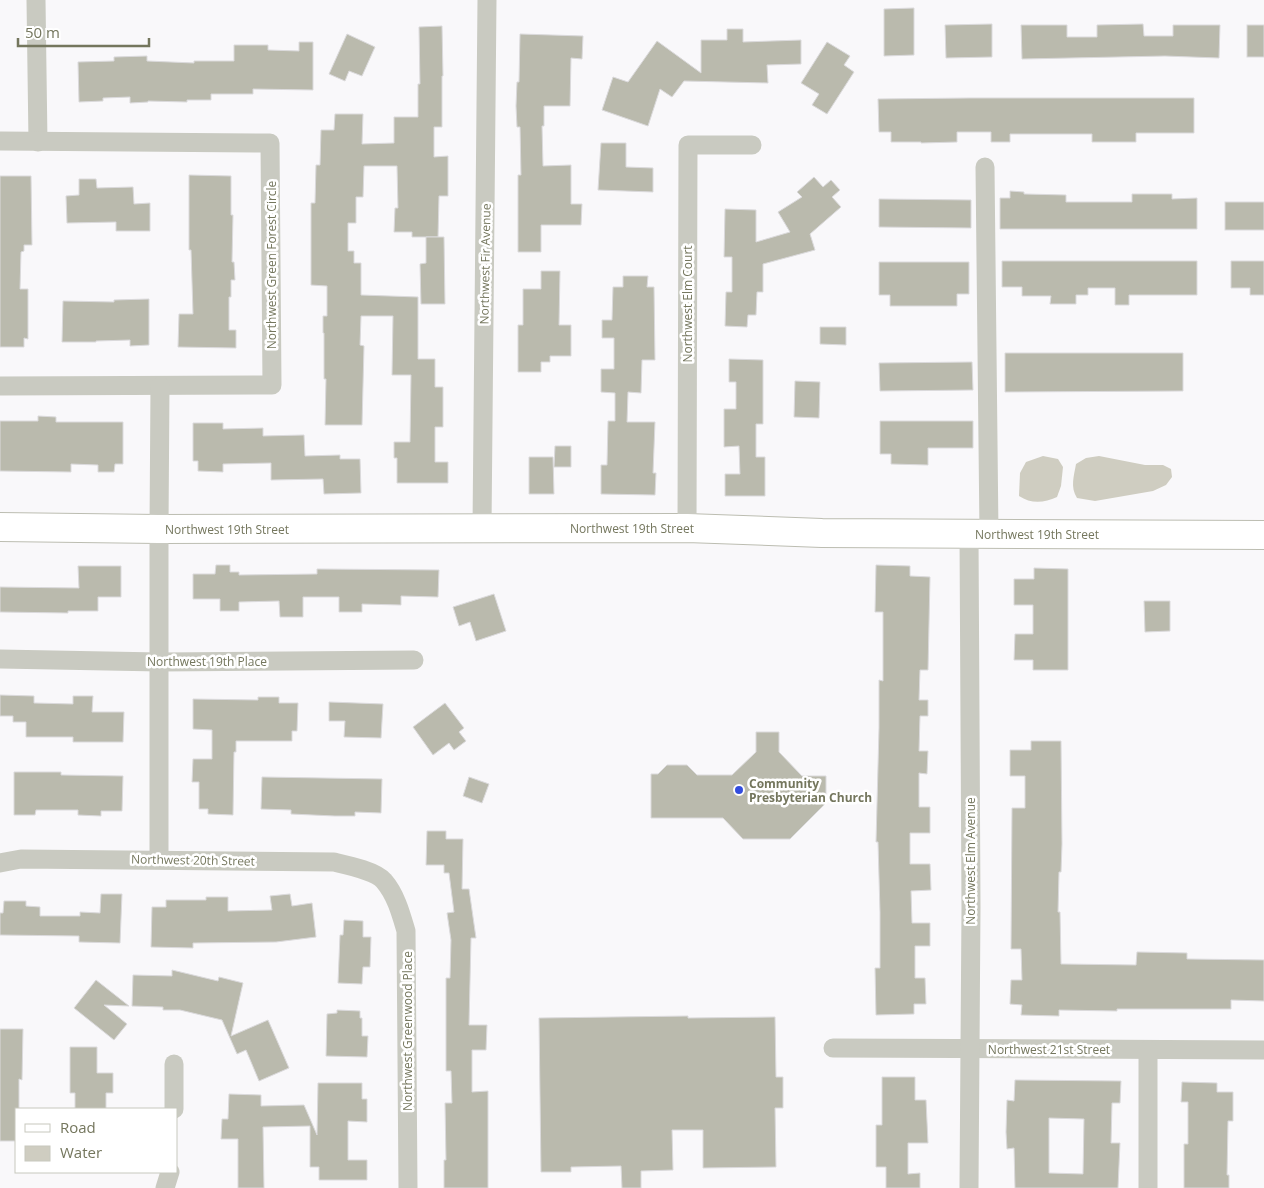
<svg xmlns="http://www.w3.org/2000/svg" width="1264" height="1188" font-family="'Open Sans',sans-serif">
<rect width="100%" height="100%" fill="#f9f8fa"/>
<!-- water -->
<g fill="#cfcdc1">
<path d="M1043,456L1058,459L1063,467L1061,486L1057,497C1044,503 1031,504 1019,496L1020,473L1026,462Z"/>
<path d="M1099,456L1145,465H1163L1171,469L1172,477L1166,485L1153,491L1095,501L1077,498C1070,487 1074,476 1076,464L1086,458Z"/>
</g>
<!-- building -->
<g fill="#babaad" stroke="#dbdadc" fill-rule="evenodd">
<path d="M914,8V55L884,56V9Z"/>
<path d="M992,24V57L946,58L945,25Z"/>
<path d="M1143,24L1144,36H1173V25H1220L1219,58L1165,56L1022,59L1021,25H1067V37H1097V25Z"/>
<rect x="1247" y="25" width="17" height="32"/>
<path d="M442,26L443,76H442V127H434V157L448,156V196H439L438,237H412V232H394L395,208H398L397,166H364L363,197H356V223H348V251H354V263H361V295L418,297V359H435V387H443V427H435V462H448V483H397V458H394V442H410L411,375H392L393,316H361L360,345L364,346L362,425H325L326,379H324V333H323V316H327V286L311,285V203H315L316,165H320L321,130H334L335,114H363L362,144L394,143V117H418V84H420L419,27Z"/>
<path d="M727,29H743V42L801,40V64L767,65L768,83L684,81L672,97L660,89L648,126L602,110L613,77L628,82L657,41L701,73V40H727Z"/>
<path d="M347,34L375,47L362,76L349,71L345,81L329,74Z"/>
<path d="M520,34L583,36L582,59L571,58L570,106H544V126H542L543,166L571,165V204H582L581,225H541V252H518V175H521L520,127H517L516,106L517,82H519Z"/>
<path d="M299,42H313V90L253,89V94H211V100H187V102L148,101V102L130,103V97L103,98V101L79,102L78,62L114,61V57L147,56V61L194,63V61H234V45H268V50L299,51Z"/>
<path d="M827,42L850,56L844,65L854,72L827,114L812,105L819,94L801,83Z"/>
<path d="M970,98H1194V133H1136V142H1092V134H1010V142H991V132H957V142L921,143V142H891V132H879L878,99Z"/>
<path d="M601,143H626V167L653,168V192L598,190Z"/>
<path d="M189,175L231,176V215H233L232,262H234L235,280H231V297H229V330H236V348L178,347L179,314H193L191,250H189Z"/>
<path d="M0,176H31L32,245H24V251L21,252L20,289H28V339L24,338V347H0Z"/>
<path d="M814,177L823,187L831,180L840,190L832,197L841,207L810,234L815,250L763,264V292H757L756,315H748L747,327L725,326L726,292H732V257H724L725,209L756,210V242L790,232L778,212L802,197L797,192Z"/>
<path d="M79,179H96L97,188L133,187L134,204L150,203V231H116V222L67,223L66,196L79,195Z"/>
<path d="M1010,191L1024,192V194L1066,195V202H1132V194H1172V199L1197,198V229H1000V198H1010Z"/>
<path d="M879,199L971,200V228L879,227Z"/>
<rect x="1225" y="202" width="39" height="28"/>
<path d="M426,237H444L445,304H421L420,264L426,263Z"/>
<path d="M1002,261H1197V295H1129V305H1115V288H1088V295H1076V304H1050L1051,296H1022V287H1002Z"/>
<path d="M1231,261H1264V295H1250V288H1231Z"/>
<path d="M879,262H969V294H957V306H890V295H879Z"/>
<path d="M541,271H560L559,325H571V356H550V362H541V372H518V325H523V289H541Z"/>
<path d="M623,276H648L647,287H654L655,360H642L641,393L628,392L627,422H655L653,473H656L655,495L601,494V465H607L608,421H615V393L601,392V369H614V338H602V320H612L613,287H623Z"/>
<path d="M149,299V345L130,346V340L96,341V342H62L63,301L114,302V300Z"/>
<path d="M820,327H846V345L820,344Z"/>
<path d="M1005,353H1183V391L1005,392Z"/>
<path d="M729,359L763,360V424H756V457H765V496H725V474H740L739,446L724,447V409H736V382H729Z"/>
<path d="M972,362L973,390L880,391L879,363Z"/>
<path d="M795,381L820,382L819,418L794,417Z"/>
<path d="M38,416L56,417V422H123V464H115L114,472H98V465L71,464V472L0,471V421H38Z"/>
<path d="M880,421H973V448H928V465L891,464V454H880Z"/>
<path d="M193,423H223V429L263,428V436L304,435L305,456L340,455V459H360L361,493L324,494L323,479L271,480V463L223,464V472L198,471V461H193Z"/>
<path d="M555,446H571V467H554Z"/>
<path d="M529,457H553L554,494H529Z"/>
<path d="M216,565H230V572H239V575L317,574V569L439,570L438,597L401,596V605L362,604V612H339V597H303V617H280L279,601L239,602V611H220V599H193V574H215Z"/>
<path d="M876,565L910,566V576L930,577L928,670H920L919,700H928V716H920L919,751H928L927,774L919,773V807H930V833H910V864H930L931,890L911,891L912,923H930V946H915V978H925L926,1004H914V1014L876,1015L875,968H880V912L878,842H876L879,728V680L883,681V612H875Z"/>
<path d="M78,566H121V597H98V611H68V613L0,612V587L79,588Z"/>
<path d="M1034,568L1068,569V670H1033V660H1014L1015,634H1033V605H1014V579H1034Z"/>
<path d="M494,594L506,631L476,641L470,622L459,626L453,607Z"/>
<path d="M1144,601H1170V631L1145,632Z"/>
<path d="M0,695L34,696V703L73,704V696H93L92,712H124L123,742H73V737H26V722H13V716H0Z"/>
<path d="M258,697H279V703H298L297,731H292V741H236V752H234L233,815L208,814V809H199V782H192L193,759H212V730L193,729V699L258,700Z"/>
<path d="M329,702L383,704L381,738L344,737L345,721H329Z"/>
<path d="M445,703L464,728L459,732L466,741L454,750L449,743L433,755L413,727Z"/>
<path d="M756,732H779V752L802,776H826V803L790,839H743L723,818H651V774H658L667,765H687L697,775H732L756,752Z"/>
<path d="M1031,741H1061L1062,844L1061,872H1059L1058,912H1060L1061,964L1136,965L1137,952L1187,953V959L1264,960V1001L1231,1000V1009H1117V1011L1059,1010V1016L1021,1015L1022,1005L1010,1004L1011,980H1022L1021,949H1011L1012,808H1025V776H1010V750H1031Z"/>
<path d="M14,772H61V775L123,776L122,811H101V816L78,815V810H36L35,815H14Z"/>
<path d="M262,777L382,779L381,813L355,812V816H335L291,814V810L261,809Z"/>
<path d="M469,777L489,784L482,803L463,796Z"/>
<path d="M427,831H446V839H463L462,889H469L476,938H471L469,1025H487L486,1050H472V1092L488,1091V1188H444V1160H446L445,1103H452L451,1071H446V978H450L451,940L447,913L454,912L449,873H444V865H426Z"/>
<path d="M101,894H122L120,943L79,942V936L0,935V913H3L4,901H26V906L40,907V916H80V912L100,913Z"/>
<path d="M290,894L292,906L312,903L316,937L276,942L193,943V948L151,947L152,907H166V900H206V897H228V911L272,910L270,896Z"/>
<path d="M344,920L363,921V937H371L370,967H363L362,984L338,983L340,935H343Z"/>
<path d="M172,970L218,981L219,977L243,983L231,1036L268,1020L289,1068L259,1081L246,1050L237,1054L222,1020L180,1010H163V1007L132,1006L133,975L172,976Z"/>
<path d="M96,980L129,1006L104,1005L127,1024L114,1040L74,1008Z"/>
<path d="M337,1010L360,1011V1018H362V1036H368L367,1057L326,1056L327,1014L337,1013Z"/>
<path d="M688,1016V1018L775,1017L776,1077H783V1108H775L776,1167L703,1168V1130H672L673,1170L641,1171V1188H622L621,1166L571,1167V1172H541L539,1018Z"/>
<path d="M0,1029H23L22,1080L19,1079V1109H16V1141H0Z"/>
<path d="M70,1047H97V1073H113V1093H106V1109H75V1093H70Z"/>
<path d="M882,1077H915V1100H926L928,1143H908V1174L920,1173V1188H886V1167H876V1125H882Z"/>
<path d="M1015,1080L1121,1081L1120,1103H1112L1111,1143H1120L1118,1188H1015L1014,1148L1007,1149L1006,1132L1007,1100L1014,1101ZM1049,1118L1084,1119L1083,1174L1049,1173Z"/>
<path d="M1182,1082L1217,1083V1092H1233V1121H1228L1227,1175H1229V1188H1184V1144H1188V1102H1181Z"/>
<path d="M318,1083H362V1099H367V1122L348,1121V1160H367V1180H319V1167H310V1126L263,1127L264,1188H238V1139H221L222,1119H228L229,1094L261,1095V1106L304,1105L317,1135Z"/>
</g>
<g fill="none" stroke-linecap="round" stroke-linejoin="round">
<!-- secondary casing -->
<g stroke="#bcbdb1" stroke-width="30">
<path id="secondary" d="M0,527L159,529L687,528L822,533L1264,535"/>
</g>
<!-- street -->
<g stroke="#c9cac1" stroke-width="19">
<path d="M36,0L38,142"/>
<path d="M0,141L270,143L272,385L0,386"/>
<path d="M985,167L989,534"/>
<path d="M482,528L487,0"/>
<path d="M687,528L688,145H752"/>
<path d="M0,659L160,662L414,660"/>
<path d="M159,859V529L160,386"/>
<path d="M0,863L21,859L334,862C347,865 376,871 384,881C396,895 401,914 406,931L408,1188"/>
<path d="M833,1048L1264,1050"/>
<path d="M1148,1050V1188"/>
<path d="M174,1064V1109"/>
<path d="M165,1188L170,1172"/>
<path d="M969,1188L971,907L969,534"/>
</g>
<!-- secondary -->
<use href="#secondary" stroke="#fff" stroke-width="28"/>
</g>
<!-- markers -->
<circle fill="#334dde" stroke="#fff" stroke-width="2" cx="739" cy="790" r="5"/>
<g text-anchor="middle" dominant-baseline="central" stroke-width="5" stroke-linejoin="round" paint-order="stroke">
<!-- street labels -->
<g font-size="12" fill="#74765d" stroke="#fff">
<text transform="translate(485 264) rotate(-89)">Northwest Fir Avenue</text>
<text transform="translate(271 265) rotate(-90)">Northwest Green Forest Circle</text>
<text transform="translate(687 304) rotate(-90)">Northwest Elm Court</text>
<text x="632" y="528">Northwest 19th Street</text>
<text x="227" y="529">Northwest 19th Street</text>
<text x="1037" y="534">Northwest 19th Street</text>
<text x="207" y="661">Northwest 19th Place</text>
<text transform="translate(193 860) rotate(1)">Northwest 20th Street</text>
<text transform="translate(970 861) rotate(-90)">Northwest Elm Avenue</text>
<text transform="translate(407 1031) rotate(-90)">Northwest Greenwood Place</text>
<text x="1049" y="1049">Northwest 21st Street</text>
</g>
<!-- poi labels -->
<g font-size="12" font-weight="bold" fill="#74765d" stroke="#fff" text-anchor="start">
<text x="749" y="783">Community<tspan x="749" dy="14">Presbyterian Church</tspan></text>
</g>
</g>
<!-- legend -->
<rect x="15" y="1108" width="162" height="65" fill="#ffffff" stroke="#c7c8be"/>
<rect x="25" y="1124" width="25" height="8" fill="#ffffff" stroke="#c7c8be"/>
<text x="60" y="1133" font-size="15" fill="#74765d">Road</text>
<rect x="25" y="1146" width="25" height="15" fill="#cfcdc1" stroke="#c7c8be"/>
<text x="60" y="1158" font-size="15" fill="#74765d">Water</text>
<!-- scale -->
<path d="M18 38v8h131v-8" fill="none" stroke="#74765d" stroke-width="2.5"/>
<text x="25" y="38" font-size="15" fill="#74765d" stroke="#ffffff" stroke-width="4" paint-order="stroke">50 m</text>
</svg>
